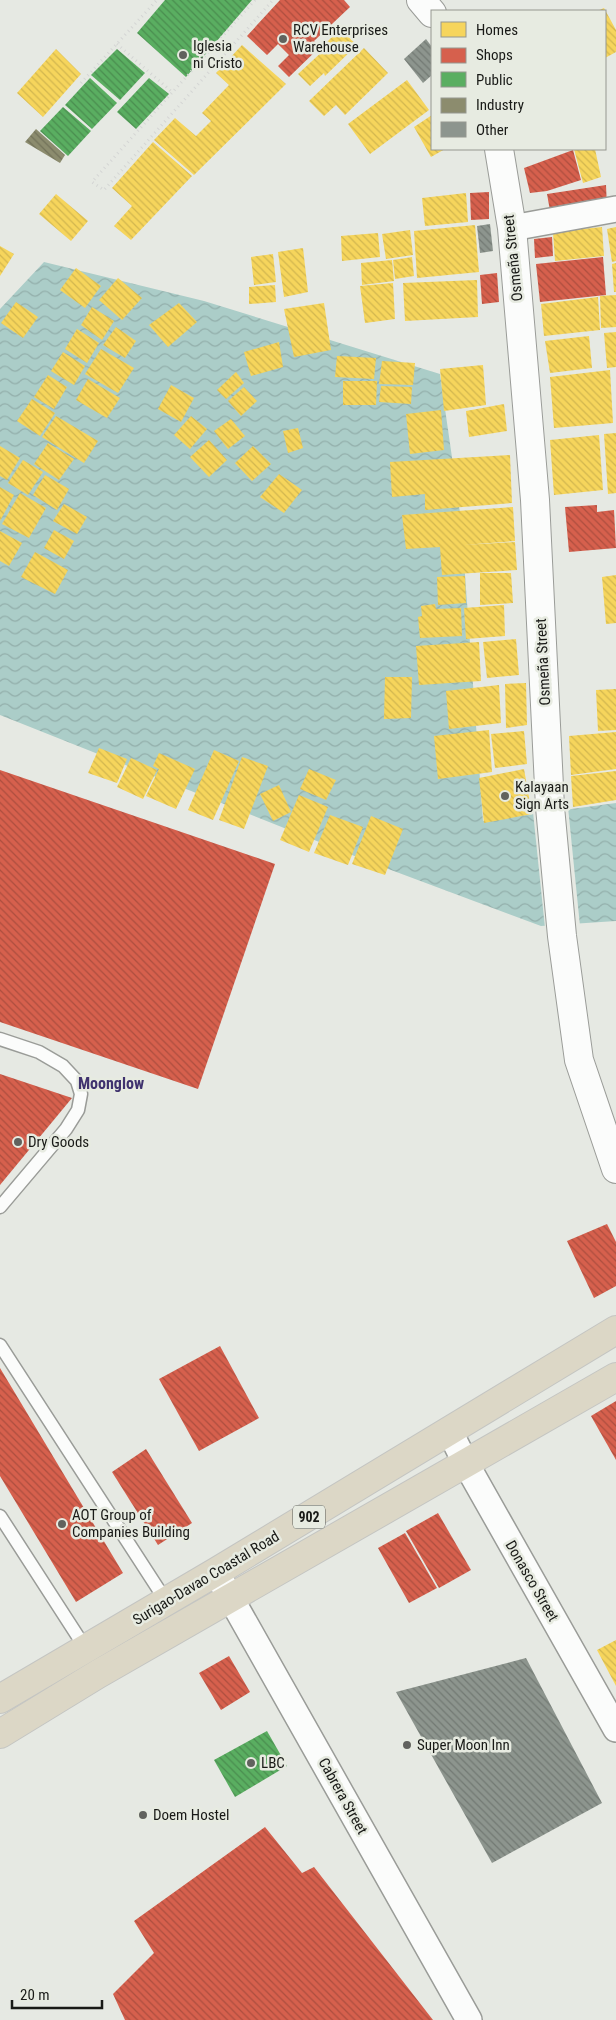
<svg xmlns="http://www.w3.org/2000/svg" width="616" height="2020" font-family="'Roboto Condensed',sans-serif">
<defs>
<pattern id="water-waves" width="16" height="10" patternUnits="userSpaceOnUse" patternTransform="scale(1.25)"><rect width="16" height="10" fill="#abcdc8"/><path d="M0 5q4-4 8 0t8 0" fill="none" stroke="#93afab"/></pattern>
<pattern id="homes-back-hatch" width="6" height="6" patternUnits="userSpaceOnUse" patternTransform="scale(1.25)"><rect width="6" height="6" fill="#f6d55c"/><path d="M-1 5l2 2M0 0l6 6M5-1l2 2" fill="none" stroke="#d2b64f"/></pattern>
<pattern id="shops-back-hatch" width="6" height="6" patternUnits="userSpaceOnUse" patternTransform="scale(1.25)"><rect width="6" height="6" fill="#d6604d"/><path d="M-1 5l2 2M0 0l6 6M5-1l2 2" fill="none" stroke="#ad4e3f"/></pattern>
<pattern id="public-back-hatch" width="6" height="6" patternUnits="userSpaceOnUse" patternTransform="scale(1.25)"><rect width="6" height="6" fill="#5aae61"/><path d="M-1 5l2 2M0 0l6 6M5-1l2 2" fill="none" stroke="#4a8d4f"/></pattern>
<pattern id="industry-back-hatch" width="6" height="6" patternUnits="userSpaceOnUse" patternTransform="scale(1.25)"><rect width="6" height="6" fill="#8c8c6e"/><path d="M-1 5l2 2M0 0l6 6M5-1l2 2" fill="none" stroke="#727259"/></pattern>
<pattern id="building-back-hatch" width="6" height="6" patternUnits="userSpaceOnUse" patternTransform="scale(1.25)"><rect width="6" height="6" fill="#8d958e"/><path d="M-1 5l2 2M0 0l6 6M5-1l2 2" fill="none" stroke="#727973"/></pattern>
</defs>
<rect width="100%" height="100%" fill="#e6e9e3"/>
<!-- water -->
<path fill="url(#water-waves)" d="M44,262L204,301L440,374L461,520L483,821L616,803V921L541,926L367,861L0,715V309Z"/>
<!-- pier -->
<path fill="#e6e9e3" d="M568,807L580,926L545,928L533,812Z"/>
<!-- homes -->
<g fill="url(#homes-back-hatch)">
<path d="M604,8L616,30V52L605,58V11H597Z"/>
<path d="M340,29L357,45L325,76L324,73L310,86L298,74L325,49L323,46Z"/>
<path d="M242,45L286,84L194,175L154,140L175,118L196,136L211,121L202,113L229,85L216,73Z"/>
<path d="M364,48L388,73L345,115L336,105L324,116L309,101Z"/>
<path d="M56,49L81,74L43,117L17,93Z"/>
<path d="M407,80L429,110L370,154L348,124Z"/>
<path d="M432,115V149H445L431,157L414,127Z"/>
<path d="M153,142L192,176L131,240L114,226L132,206L112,188Z"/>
<path d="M574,149H595L601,177L583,183Z"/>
<path d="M466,193L468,222L425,226L422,198Z"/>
<path d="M56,194L88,221L71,241L39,214Z"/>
<path d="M475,225L479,272L417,278L414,231Z"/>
<path d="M602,227L604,256L555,261L553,232Z"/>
<path d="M616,227V261L612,262L607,229Z"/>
<path d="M410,230L413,255L386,259L382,234Z"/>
<path d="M378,233L380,257L342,261L341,236Z"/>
<path d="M0,246L14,254L0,276Z"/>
<path d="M303,248L308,292L284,297L278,252Z"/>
<path d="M273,254L276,282L254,285L251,257Z"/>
<path d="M412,257L414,276L395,279L393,260Z"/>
<path d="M392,260L394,281L362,285L361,263Z"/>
<path d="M616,263V292H614L612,264Z"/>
<path d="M76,268L101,286L85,308L60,290Z"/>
<path d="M118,278L142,298L122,320L99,300Z"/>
<path d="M477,280L478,317L405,321L403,283Z"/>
<path d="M393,283L395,319L365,323L360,286Z"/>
<path d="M275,285L276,302L249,304V287Z"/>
<path d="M616,295V327L601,328L600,296Z"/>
<path d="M598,297L600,330L544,336L541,304Z"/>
<path d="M16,302L38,317L23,338L1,323Z"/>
<path d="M179,303L197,322L168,347L149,325Z"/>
<path d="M324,303L331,350L294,357L284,309Z"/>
<path d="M92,307L114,321L102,340L81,325Z"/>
<path d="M116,327L136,341L125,358L103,345Z"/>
<path d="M77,329L99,343L87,363L65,349Z"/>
<path d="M616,332V367L607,368L604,333Z"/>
<path d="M589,336L592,368L550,373L545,341Z"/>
<path d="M279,342L283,367L251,376L244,352Z"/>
<path d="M101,349L134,368L118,393L85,374Z"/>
<path d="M63,352L85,366L74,385L51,371Z"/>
<path d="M337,356L376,358L374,379L335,377Z"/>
<path d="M382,361L415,363L413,385L379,384Z"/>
<path d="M483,365L486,405L444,411L440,369Z"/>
<path d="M610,370L613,423L554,428L550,377Z"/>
<path d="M236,372L244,383L226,399L217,390Z"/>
<path d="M48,375L67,387L54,409L34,397Z"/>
<path d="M88,379L120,398L107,418L76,400Z"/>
<path d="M343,381H377L376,405H343Z"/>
<path d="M171,385L194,398L181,422L158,409Z"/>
<path d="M381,386L412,387L411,404L379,402Z"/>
<path d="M244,387L257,401L241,416L228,401Z"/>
<path d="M32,399L55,413L40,436L17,421Z"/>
<path d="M504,404L507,431L469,437L466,411Z"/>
<path d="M441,410L444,450L410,454L406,414Z"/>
<path d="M56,416L98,441L84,463L42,437Z"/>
<path d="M191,416L207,429L190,449L174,435Z"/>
<path d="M231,419L245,436L228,449L214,431Z"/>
<path d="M298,428L303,448L288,453L283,431Z"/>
<path d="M616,433V493L608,494L604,434Z"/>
<path d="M599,435L603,490L554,495L550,440Z"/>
<path d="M209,440L227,460L209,477L190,457Z"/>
<path d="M48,443L74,459L59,480L34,464Z"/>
<path d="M0,446L20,458L7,480L0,476Z"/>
<path d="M253,446L271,464L252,481L235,463Z"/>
<path d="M510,455L512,503L425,510V494L392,497L390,462Z"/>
<path d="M23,460L43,472L28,495L8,483Z"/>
<path d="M279,474L302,490L284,513L260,497Z"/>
<path d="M45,475L69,489L57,510L33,495Z"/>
<path d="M0,487L14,495L0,521Z"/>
<path d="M20,493L46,508L29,538L2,524Z"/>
<path d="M64,504L87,517L77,534L53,521Z"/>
<path d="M513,507L515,541L463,545L515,542L517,570L442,575L440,547L406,549L402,515Z"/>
<path d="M54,530L74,541L64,559L44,548Z"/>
<path d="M0,531L22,543L9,566L0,561Z"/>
<path d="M35,552L68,570L55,594L21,577Z"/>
<path d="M480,573H511L513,603L480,605Z"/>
<path d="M616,575V623L606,624L602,577Z"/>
<path d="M465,576L466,603L438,605L437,577Z"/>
<path d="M435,604L436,609L461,608L462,636L420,638L418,617L422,616L421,606Z"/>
<path d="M504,605L505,636L466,639L464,608Z"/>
<path d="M516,639L519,675L487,678L483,642Z"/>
<path d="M479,642L481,681L419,685L416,646Z"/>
<path d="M385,677H412L411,718L384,719Z"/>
<path d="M526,683L527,725L506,728L505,684Z"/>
<path d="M499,685L501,723L449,729L446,691Z"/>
<path d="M616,689V730L598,731L596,690Z"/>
<path d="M489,730L492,772L438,779L434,736Z"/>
<path d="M524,731L527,764L495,768L491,734Z"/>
<path d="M616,732V769L571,775L569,736Z"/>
<path d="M99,748L127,759L117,783L88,773Z"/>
<path d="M214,750L239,761L213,820L188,810Z"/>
<path d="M159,753L195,769L176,809L146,796L159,769L153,766Z"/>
<path d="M242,757L268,766L244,829L219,820Z"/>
<path d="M131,758L157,770L143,799L117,787Z"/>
<path d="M309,769L336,780L326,800L300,789Z"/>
<path d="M524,769L532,814L484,823L479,778Z"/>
<path d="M616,771V800L573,807L571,776Z"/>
<path d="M279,785L291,812L273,821L260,794Z"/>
<path d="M299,795L328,807L309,852L280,840Z"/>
<path d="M330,815L363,827L348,865L314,853Z"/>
<path d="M371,816L403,829L385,875L352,864Z"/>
<path d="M616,1640V1686L597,1650Z"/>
</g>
<!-- shops -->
<g fill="url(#shops-back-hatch)">
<path d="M280,0H344L350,7L314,41L320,47L289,77L278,66L289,55L278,44L267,55L247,36Z"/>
<path d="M573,150L581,180L547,191L530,193L524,168Z"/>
<path d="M606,185L607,208L551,216L547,194Z"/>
<path d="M489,192V219L471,220L470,193Z"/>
<path d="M552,237L553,256L535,258L534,239Z"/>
<path d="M603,257L606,295L540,302L536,264Z"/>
<path d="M497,273L499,302L482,304L480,275Z"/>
<path d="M597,505V512L614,510L616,548L569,552L565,507Z"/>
<path d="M0,770L275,864L198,1089L0,1022Z"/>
<path d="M0,1074L72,1098L0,1185Z"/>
<path d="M607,1224L616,1242V1286L594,1298L567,1241Z"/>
<path d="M220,1346L259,1418L199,1451L159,1379Z"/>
<path d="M0,1368L123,1573L76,1602L0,1476Z"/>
<path d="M616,1401V1460L591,1416Z"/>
<path d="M146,1449L192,1523L158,1545L112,1472Z"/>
<path d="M438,1513L471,1570L439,1588L406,1531Z"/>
<path d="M405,1533L437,1588L409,1603L378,1548Z"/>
<path d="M229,1656L250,1692L221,1710L199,1673Z"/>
<path d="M265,1827L302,1873L314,1867L433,2020H125L113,1994L154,1953L134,1921Z"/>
</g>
<!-- public -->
<g fill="url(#public-back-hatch)">
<path d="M165,0H252L186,77L137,33Z"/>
<path d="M117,49L145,73L120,100L91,75Z"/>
<path d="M90,78L117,103L92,129L65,105Z"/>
<path d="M149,78L169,94L136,129L117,112Z"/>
<path d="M63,107L91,131L68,156L40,131Z"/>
<path d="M267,1731L287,1766L235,1797L214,1760Z"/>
</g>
<!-- industry -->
<path fill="url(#industry-back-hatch)" d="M36,129L65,155L60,163L25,142Z"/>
<!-- building -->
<g fill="url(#building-back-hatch)">
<path d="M426,39L432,47V75L423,83L404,59Z"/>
<path d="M490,224L493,251L480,253L477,226Z"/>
<path d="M526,1658L602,1803L492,1863L396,1692Z"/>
</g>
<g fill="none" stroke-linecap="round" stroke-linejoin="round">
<!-- lane casing -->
<g stroke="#9a9c98" stroke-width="15">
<g id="lane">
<path d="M0,1039L39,1052L63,1066L77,1081L81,1094L78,1110L66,1129L0,1207"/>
<path d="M0,1345L166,1601"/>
<path d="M0,1516L86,1649"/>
</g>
</g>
<!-- street casing -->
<g stroke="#9a9c98" stroke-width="28">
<g id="street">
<path d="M512,228L616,209"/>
<path d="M450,1432L465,1462L616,1729"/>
<path d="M216,1572L469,2020"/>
</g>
</g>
<!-- secondary casing -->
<g stroke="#9a9c98" stroke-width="30">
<g id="secondary">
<path d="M421,0L432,13"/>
<path d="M499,149L512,228L535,500L550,807L562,936L579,1060L616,1169"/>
</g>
</g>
<!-- highway casing -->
<g stroke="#c4c5c2" stroke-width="30">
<g id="highway">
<path d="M0,1699L216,1572L616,1330"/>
<path d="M0,1734L98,1674L616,1377"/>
</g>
</g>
<!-- path -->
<g stroke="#d4d5d4" stroke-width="3" stroke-dasharray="1 4" stroke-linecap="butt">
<path d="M255,0L92,182L104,190L273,0"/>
<path d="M117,44L172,92"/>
<path d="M81,83L157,0"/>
</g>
<!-- lane -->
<use href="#lane" stroke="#fbfcfb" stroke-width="12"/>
<!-- street -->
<use href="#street" stroke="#fbfcfb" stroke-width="25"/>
<!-- secondary -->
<use href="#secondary" stroke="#fbfcfb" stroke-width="28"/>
<!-- highway -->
<use href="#highway" stroke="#dcd7c6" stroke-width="28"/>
</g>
<!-- markers -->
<g fill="#61625e" stroke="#e7ebe1" stroke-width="2">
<circle cx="283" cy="39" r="5"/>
<circle cx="183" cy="55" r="5"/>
<circle cx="505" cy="796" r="5"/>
<circle cx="18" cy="1142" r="5"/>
<circle cx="62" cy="1524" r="5"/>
<circle cx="407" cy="1745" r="5"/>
<circle cx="251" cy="1763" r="5"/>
<circle cx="143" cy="1815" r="5"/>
</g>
<g text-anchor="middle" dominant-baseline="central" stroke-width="5" stroke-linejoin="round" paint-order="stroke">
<!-- shield labels -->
<rect fill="#e7ebe1" stroke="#575954" stroke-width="1" x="293" y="1505.5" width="32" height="23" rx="4"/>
<g font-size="14" font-weight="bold" fill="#191a17">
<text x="309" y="1517">902</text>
</g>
<!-- poi labels -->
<g font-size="15" fill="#191a17" stroke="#e7ebe1" text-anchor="start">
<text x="293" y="30">RCV Enterprises<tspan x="293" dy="17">Warehouse</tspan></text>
<text x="193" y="46">Iglesia<tspan x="193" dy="17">ni Cristo</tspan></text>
<text x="515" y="787">Kalayaan<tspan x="515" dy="17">Sign Arts</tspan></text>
<text x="28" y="1142">Dry Goods</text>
<text x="72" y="1515">AOT Group of<tspan x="72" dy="17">Companies Building</tspan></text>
<text x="417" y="1745">Super Moon Inn</text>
<text x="261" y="1763">LBC</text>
<text x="153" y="1815">Doem Hostel</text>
</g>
<!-- street labels -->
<g font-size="15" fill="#191a17" stroke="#e7ebe1">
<text transform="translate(513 258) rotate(-96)">Osmeña Street</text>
<text transform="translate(543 662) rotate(-93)">Osmeña Street</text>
<text transform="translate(206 1578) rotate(-31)">Surigao-Davao Coastal Road</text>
<text transform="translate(532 1581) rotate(60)">Donasco Street</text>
<text transform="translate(343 1796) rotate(61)">Cabrera Street</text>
</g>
<!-- neighbourhood labels -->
<g font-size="16" font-weight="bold" fill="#3f326e" stroke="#e7ebe1">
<text x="111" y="1083">Moonglow</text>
</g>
</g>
<!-- legend -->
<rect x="431" y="10" width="175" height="140" fill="#e7ebe1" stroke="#959790"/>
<rect x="441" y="22" width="25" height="15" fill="#f6d55c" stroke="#959790"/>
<text x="476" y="35" font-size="15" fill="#191a17">Homes</text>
<rect x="441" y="48" width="25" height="15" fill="#d6604d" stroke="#959790"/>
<text x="476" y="60" font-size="15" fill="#191a17">Shops</text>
<rect x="441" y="72" width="25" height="15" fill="#5aae61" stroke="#959790"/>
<text x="476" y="85" font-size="15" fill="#191a17">Public</text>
<rect x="441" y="98" width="25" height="15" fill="#8c8c6e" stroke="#959790"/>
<text x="476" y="110" font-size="15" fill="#191a17">Industry</text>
<rect x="441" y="122" width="25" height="15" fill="#8d958e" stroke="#959790"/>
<text x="476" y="135" font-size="15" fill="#191a17">Other</text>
<!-- scale -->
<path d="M12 2000v8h90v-8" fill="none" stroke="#191a17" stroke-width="2.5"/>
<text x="20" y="2000" font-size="15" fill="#191a17" stroke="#e7ebe1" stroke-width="4" paint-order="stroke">20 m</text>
</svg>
